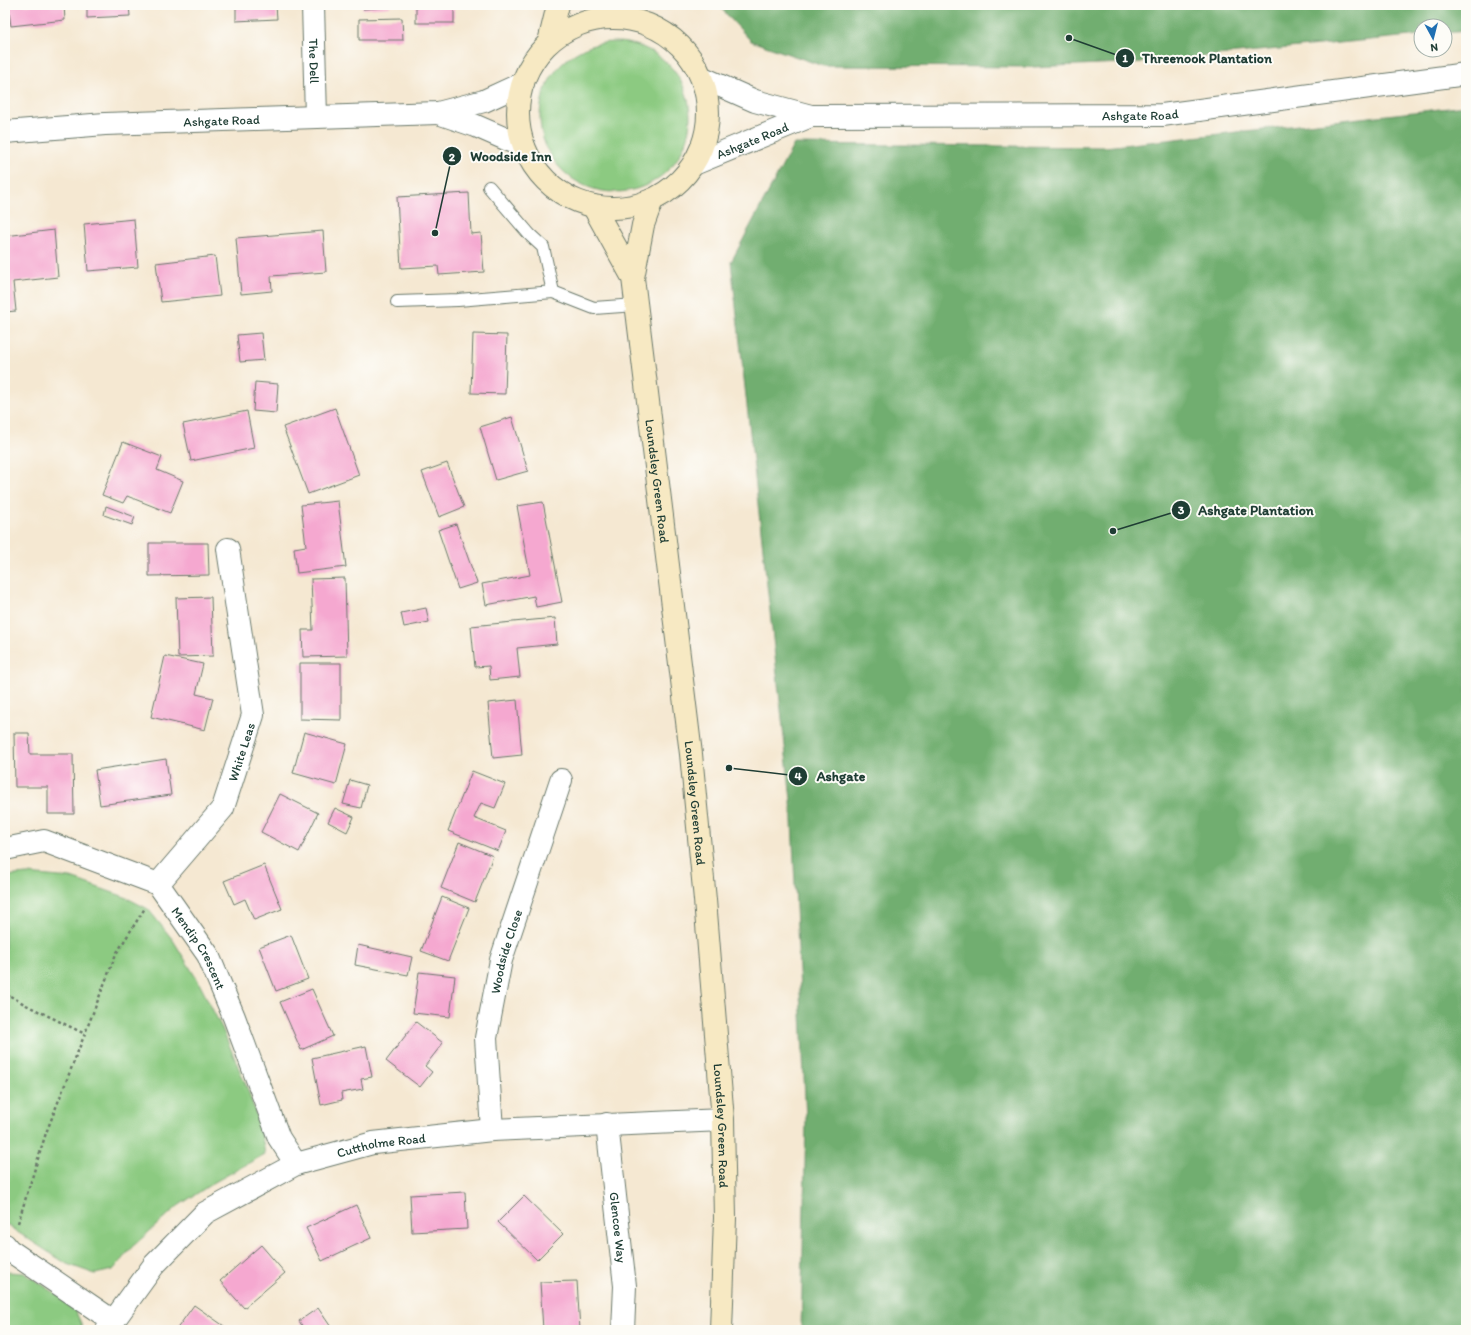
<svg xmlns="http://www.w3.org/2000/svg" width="1471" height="1335" font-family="Itim,sans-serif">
<rect width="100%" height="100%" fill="#fdfcf7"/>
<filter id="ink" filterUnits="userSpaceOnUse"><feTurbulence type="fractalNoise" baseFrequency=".025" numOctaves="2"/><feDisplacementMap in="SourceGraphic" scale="8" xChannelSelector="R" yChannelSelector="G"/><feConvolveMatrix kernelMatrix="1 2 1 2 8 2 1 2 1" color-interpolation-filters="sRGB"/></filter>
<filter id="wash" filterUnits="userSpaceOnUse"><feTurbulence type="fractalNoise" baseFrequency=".012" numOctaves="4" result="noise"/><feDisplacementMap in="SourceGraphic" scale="16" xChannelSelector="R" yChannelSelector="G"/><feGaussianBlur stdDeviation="0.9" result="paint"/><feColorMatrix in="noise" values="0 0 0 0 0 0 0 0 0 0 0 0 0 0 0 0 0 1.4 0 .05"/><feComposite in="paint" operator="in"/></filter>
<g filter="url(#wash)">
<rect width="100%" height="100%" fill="#f5e8d2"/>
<!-- green -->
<g fill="#8cca81" stroke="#56845a">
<circle cx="615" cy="117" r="75"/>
<path d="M27,874L71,878L125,897L148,909L173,940L198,981L222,1028L248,1090L260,1126L265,1154L213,1183L178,1206L132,1247L113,1270L95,1274L67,1264L5,1224V876Z"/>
<path d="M8,1272L24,1273L72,1304L81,1323L82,1330H5V1275Z"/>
</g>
<!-- forest -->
<g fill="#71ae6f" stroke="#487652">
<path d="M718,5H1466V31L1445,33V26H1421V35L1146,62L1033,67L823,66L751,41Z"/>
<path d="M1466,106V1330H801L806,1120L791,800L731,262L794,144L1105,147Z"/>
</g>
<g id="blocks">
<!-- building -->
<g fill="#f5a8d0">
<path d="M8,5H64L65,20L11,26Z"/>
<path d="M87,5H129L130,16L87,18Z"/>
<path d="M236,5H276L277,19L236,21Z"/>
<path d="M362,5H390V7L363,9Z"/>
<rect x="416" y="5" width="38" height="18"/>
<path d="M402,18L403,40H359V19Z"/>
<path d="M469,193L471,234L481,233L484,272L439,275L438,266L401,268L397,197Z"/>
<path d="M134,219L138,267L88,271L84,224Z"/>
<path d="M54,230L58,277L13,282L16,311L5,312V236Z"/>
<path d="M323,231L326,272L271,276L272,291L241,294L236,238Z"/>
<path d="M215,256L220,296L161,302L156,263Z"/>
<path d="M261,333L264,360L240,362L237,335Z"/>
<path d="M473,334L507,335L505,394L471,393Z"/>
<path d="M255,382L278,384L276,413L253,411Z"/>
<path d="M335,408L359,475L308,494L283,427Z"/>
<path d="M247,411L254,448L191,461L183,424Z"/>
<path d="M512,417L528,471L496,480L480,427Z"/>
<path d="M123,442L162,457L157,470L183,481L170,513L127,496L123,503L102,495Z"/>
<path d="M447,463L464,507L439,517L422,472Z"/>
<path d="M338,501L346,567L297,573L294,548L306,546L301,505Z"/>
<path d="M543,502L562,602L536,607L534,596L486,605L482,584L530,575L517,506Z"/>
<path d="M106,506L135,517L132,525L104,515Z"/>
<path d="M456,524L477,583L458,589L438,530Z"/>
<path d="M149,543H208L209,575L149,576Z"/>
<path d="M345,578L347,656L303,657L302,630H313L311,579Z"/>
<path d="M211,597L213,656L178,657L176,598Z"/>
<path d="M426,608L429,622L404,627L401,613Z"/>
<path d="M555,618L557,644L517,648L520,677L490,680L489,666L475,667L471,626Z"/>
<path d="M165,656L203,664L196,694L213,698L205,730L151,717Z"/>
<path d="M300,663H341V720L300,719Z"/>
<path d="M517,700L522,755L493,758L488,703Z"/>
<path d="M304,732L347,744L336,785L293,773Z"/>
<path d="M14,733H29L30,754H73L74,814H48V787H15Z"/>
<path d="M166,759L171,795L100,805L95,770Z"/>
<path d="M472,771L505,784L495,808L481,803L474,818L506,831L498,851L448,831Z"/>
<path d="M350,780L367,785L361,808L343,804Z"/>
<path d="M280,794L318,813L299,852L261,832Z"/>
<path d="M335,808L354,817L347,832L328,822Z"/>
<path d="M459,842L493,856L475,902L441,888Z"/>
<path d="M264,865L282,909L254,920L245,899L234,904L224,881Z"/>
<path d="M442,897L469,908L448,961L421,951Z"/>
<path d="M291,935L308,979L276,991L259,947Z"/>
<path d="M358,945L412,957L408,975L355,965Z"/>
<path d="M419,972L455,976L450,1017L413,1013Z"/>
<path d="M312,989L333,1036L301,1050L280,1002Z"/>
<path d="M416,1022L443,1043L425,1066L432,1072L420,1087L386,1061Z"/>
<path d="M366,1046L372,1077L361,1079L363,1089L341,1093L342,1100L321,1105L312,1058Z"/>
<path d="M465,1192L467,1229L412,1232L410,1195Z"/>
<path d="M524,1196L563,1234L537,1260L498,1222Z"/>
<path d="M356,1205L371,1238L322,1261L306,1228Z"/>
<path d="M261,1245L285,1273L244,1308L220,1281Z"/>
<path d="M577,1281L580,1330H543L540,1282Z"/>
<path d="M194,1305L224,1326L221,1330H176Z"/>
<path d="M318,1308L333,1330H305L299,1321Z"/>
</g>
</g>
</g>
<g filter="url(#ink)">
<use href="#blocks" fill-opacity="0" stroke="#6a796b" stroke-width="1"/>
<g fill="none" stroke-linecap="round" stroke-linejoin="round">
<!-- service casing -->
<g stroke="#6a796b" stroke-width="14">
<g id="service">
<path d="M553,292L594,308L636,305"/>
<path d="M397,302L458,300L553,292L543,247L530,235L489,187"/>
</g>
</g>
<!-- minor casing -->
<g stroke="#6a796b" stroke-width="24">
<g id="minor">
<path id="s1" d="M313,5L316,117"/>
<path id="s2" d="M5,849L44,841L158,884L208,955L234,1017L279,1138L296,1164"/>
<path id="s3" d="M158,884L223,808L253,715L228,549"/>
<path id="s4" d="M607,1124L625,1286L623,1330"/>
<path id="s5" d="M492,1130L486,1038L501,960L561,780"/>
<path d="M5,1245L9,1250L113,1321"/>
<path id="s6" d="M107,1330L154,1265L205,1213L296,1164L373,1143L492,1130L723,1120"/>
</g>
</g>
<!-- tertiary casing -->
<g stroke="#6a796b" stroke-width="24">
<g id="tertiary">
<path id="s7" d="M703,78L755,101L811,116L1162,115L1466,74"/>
<path d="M438,113L476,126L524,147"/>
<path id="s8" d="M5,132L105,124L438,113L484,101L523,83"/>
<path id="s9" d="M694,164L811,116"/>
</g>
</g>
<!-- secondary casing -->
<g stroke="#6a796b" stroke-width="24">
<g id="secondary">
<circle cx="613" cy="113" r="95"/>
<path d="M549,42L558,5"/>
<path id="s10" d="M652,200L643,225L633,278L691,754L705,900L723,1120L725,1218L721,1330"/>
<path d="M593,206L633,278"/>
</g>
</g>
<!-- path -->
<g stroke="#6a796b" stroke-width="2.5" stroke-dasharray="3 3" stroke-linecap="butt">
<path d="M5,993L26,1005L85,1034"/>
<path d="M18,1223L46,1133L116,954L145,908"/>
</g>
<!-- service -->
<use href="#service" stroke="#fff" stroke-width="12"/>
<!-- minor -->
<use href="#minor" stroke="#fff" stroke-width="22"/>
<!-- tertiary -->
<use href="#tertiary" stroke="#fff" stroke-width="22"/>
<!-- secondary -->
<use href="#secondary" stroke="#f7e9c3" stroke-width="22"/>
</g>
</g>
<g text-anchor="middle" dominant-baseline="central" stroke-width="4" stroke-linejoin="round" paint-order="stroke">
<!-- street labels -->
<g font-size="13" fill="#1f3d34" stroke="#fdfcf7">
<text stroke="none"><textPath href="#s1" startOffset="56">The Dell</textPath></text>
<text stroke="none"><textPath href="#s7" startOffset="444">Ashgate Road</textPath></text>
<text stroke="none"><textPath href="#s8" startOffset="217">Ashgate Road</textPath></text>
<text stroke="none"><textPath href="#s9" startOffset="63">Ashgate Road</textPath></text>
<text stroke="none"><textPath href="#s10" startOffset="285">Loundsley Green Road</textPath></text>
<text stroke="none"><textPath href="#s3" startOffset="159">White Leas</textPath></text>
<text stroke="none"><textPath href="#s10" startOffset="609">Loundsley Green Road</textPath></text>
<text stroke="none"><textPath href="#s2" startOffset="238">Mendip Crescent</textPath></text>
<text stroke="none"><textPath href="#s5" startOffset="181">Woodside Close</textPath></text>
<text stroke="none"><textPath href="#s10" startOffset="933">Loundsley Green Road</textPath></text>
<text stroke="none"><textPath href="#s6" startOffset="344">Cuttholme Road</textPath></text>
<text stroke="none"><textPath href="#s4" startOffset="104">Glencoe Way</textPath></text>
</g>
</g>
<!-- callouts -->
<path fill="none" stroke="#1f3d34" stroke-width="1.5" d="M1069 38L1125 58M435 233L452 156M1113 531L1181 510M729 768L798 776"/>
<g fill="#1f3d34" stroke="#fdfcf7" stroke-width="1.5">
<circle cx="1069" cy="38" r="4"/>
<circle cx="435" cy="233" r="4"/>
<circle cx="1113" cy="531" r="4"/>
<circle cx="729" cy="768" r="4"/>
<circle cx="1125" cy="58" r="10"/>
<circle cx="452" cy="156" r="10"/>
<circle cx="1181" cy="510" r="10"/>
<circle cx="798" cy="776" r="10"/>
</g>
<g font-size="12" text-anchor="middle" font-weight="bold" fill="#fff">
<text x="1125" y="62">1</text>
<text x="452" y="161">2</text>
<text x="1181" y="514">3</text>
<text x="798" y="780">4</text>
</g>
<g font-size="14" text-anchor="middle" font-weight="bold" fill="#1f3d34" stroke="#fdfcf7" stroke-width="4" stroke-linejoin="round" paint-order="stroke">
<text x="1207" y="63">Threenook Plantation</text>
<text x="511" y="161">Woodside Inn</text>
<text x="1256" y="515">Ashgate Plantation</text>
<text x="841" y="781">Ashgate</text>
</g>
<!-- margin -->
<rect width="1471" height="1335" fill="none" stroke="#fdfcf7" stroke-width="20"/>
<!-- north arrow -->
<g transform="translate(1433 38) rotate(173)"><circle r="19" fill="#fdfcf7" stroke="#a4b0a9"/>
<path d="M0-3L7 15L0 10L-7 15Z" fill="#1f6fb2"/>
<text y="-6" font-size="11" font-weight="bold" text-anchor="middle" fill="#1f3d34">N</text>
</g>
</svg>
